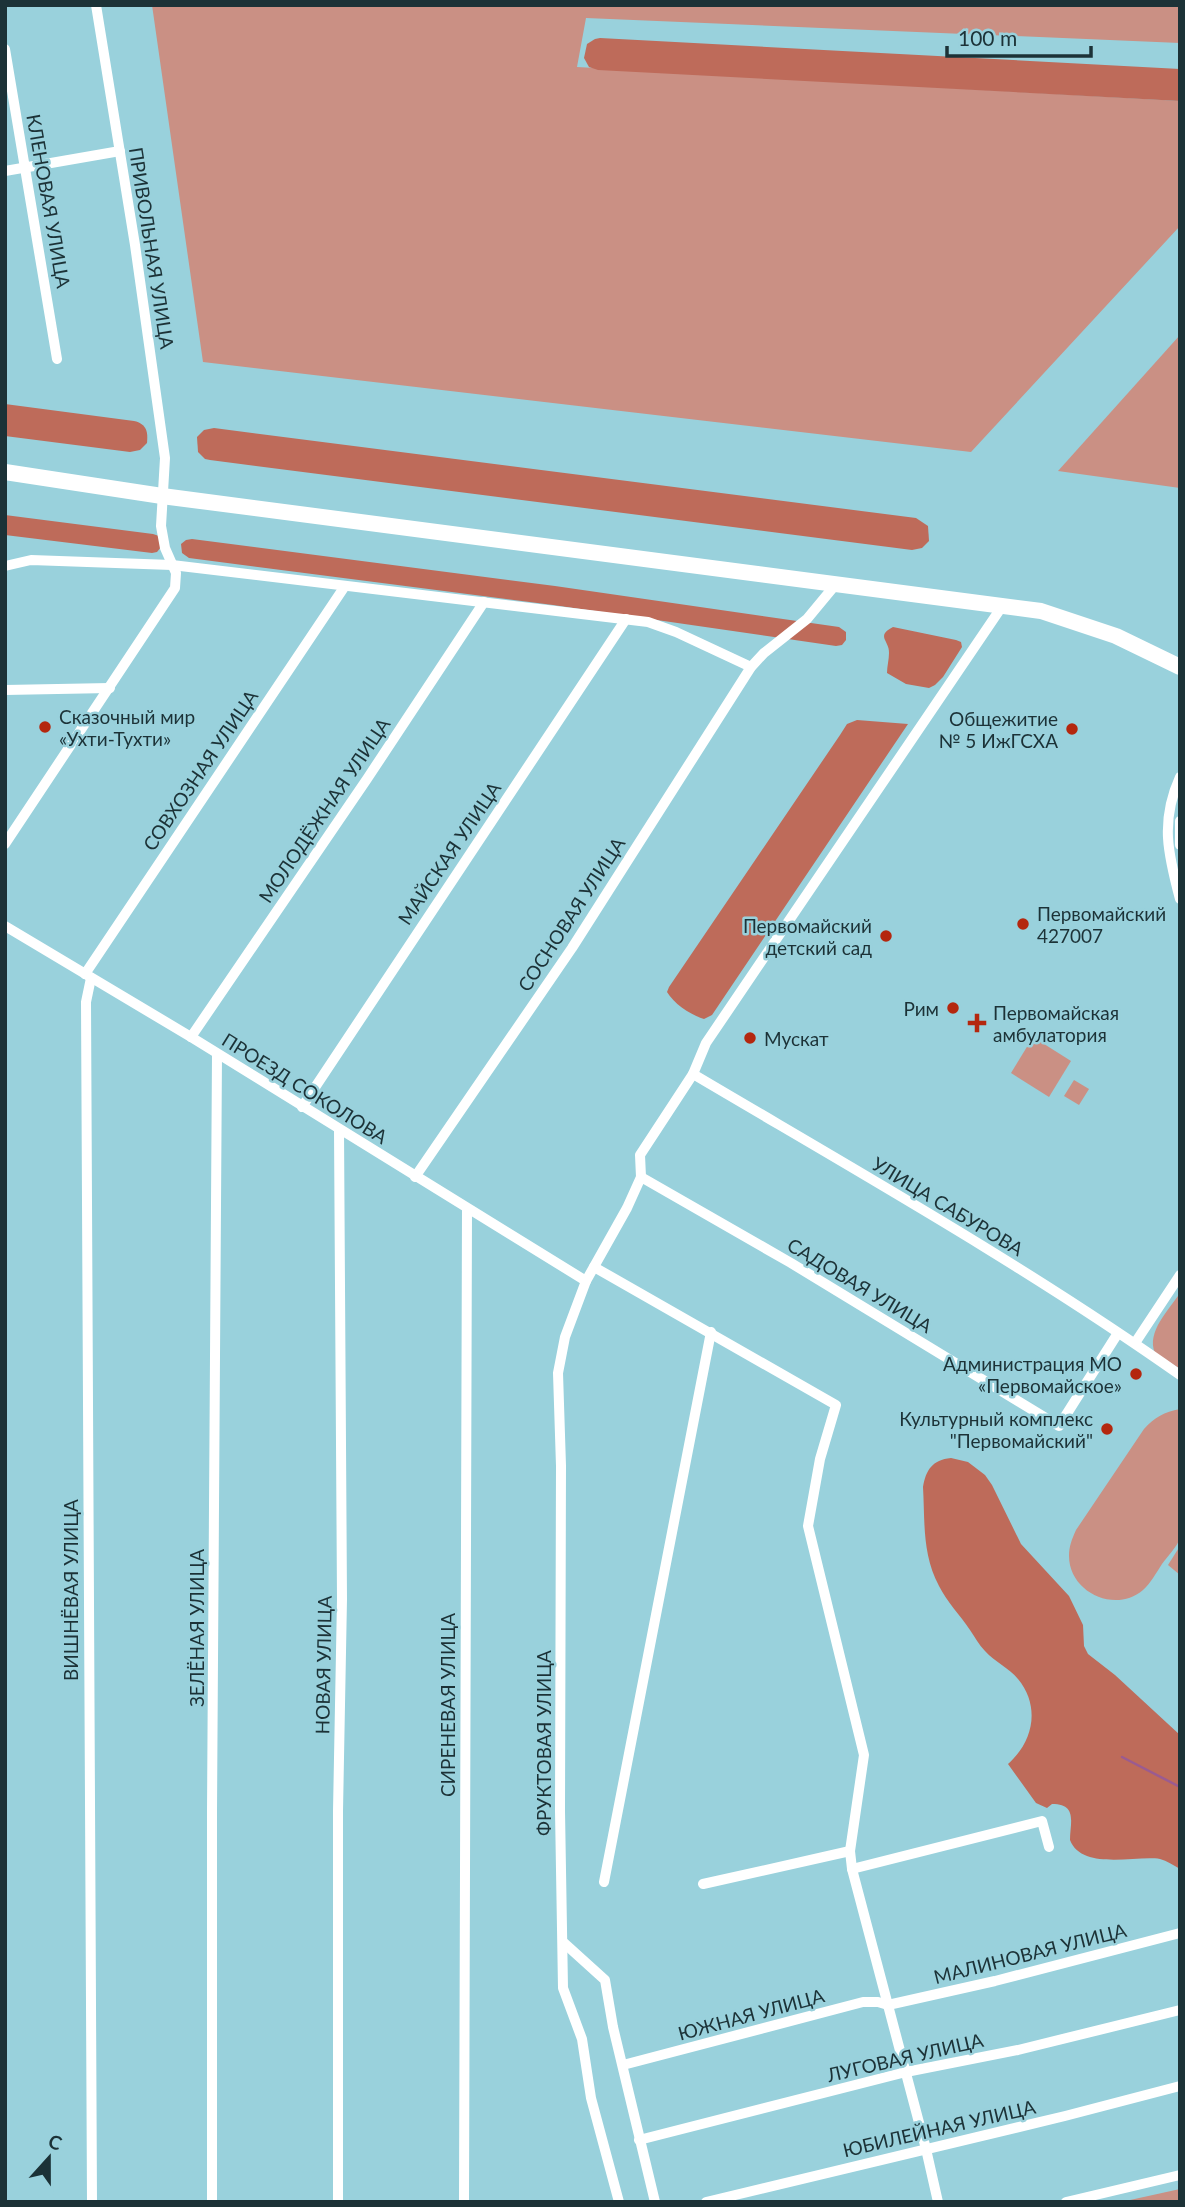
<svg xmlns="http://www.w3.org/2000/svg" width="1185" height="2207" font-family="Lato,sans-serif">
<rect width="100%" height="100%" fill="#99d1dc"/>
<!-- green -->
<g fill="#ca9084">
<path d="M152,5H1180V43L586,18L577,67L1180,101V226L971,452L203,362Z"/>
<path d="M1180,335V488L1058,471Z"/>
<path d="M1033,1037L1071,1061L1049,1097L1011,1073Z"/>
<path d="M1074,1080L1089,1089L1079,1105L1064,1096Z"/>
<path d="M1180,1293V1369L1155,1353C1146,1332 1169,1310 1180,1293Z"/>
<path d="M1180,1409C1180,1441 1180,1474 1180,1506C1180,1515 1182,1529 1180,1538C1177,1547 1167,1557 1162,1564C1156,1573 1151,1583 1143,1590C1115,1614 1069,1592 1069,1556C1069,1546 1072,1539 1076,1530L1144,1429C1155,1417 1164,1412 1180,1409Z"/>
<path d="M1180,1546V1575L1168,1565Z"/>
<path d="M1180,2189V2202H1121Z"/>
</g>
<!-- forest -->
<g fill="#be6b5a">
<path d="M600,38L1180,69V101L598,70L589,67L584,58L587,44L595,39Z"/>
<path d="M5,404L134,421C147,424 148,432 147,443L140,450L130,452L5,436Z"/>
<path d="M214,428L916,518L928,526L929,541L922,548L912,550L210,460L205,459L198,452L197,437L204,430Z"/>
<path d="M5,515L153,534L159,536L161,547L157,552L152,553L5,535Z"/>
<path d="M192,539L555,586L839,627L846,632V640L842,645L836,646L553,605L189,558L182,553L181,544L186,540Z"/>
<path d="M893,627L956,640L961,642L962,647L943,677L935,685L929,688L906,684L887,673C887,666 889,660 889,653C890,641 875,636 893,627Z"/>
<path d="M857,720L908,724L712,1015L704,1019C691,1015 674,1004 667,992L669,987L840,735L847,724Z"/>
<path d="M951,1458L968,1462L985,1475L992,1485L1021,1544L1069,1596L1083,1625L1084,1646L1088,1654L1115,1675L1180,1735V1869C1173,1865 1167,1861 1160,1859C1136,1855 1082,1871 1070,1840C1070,1823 1078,1804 1052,1804L1047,1808L1036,1803L1008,1764C1033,1742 1041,1707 1018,1679C1009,1668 995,1662 985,1651C979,1645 975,1637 970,1630C960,1615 947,1602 939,1586C922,1554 925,1522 923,1487C926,1470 932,1460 951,1458Z"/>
</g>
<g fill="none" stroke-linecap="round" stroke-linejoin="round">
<!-- stream -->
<path stroke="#9a5b91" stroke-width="2.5" d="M1122,1757L1180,1787"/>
<!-- street -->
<g stroke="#fff" stroke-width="10">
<path d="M5,49L57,359"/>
<path d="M5,171L120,151"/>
<path d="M5,566L31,560L172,565L648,622L676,632L751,667"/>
<path d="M5,690L110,688"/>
<path d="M1180,777C1160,821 1168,854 1180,899"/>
<path d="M1180,821V845"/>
<path d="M5,844L175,588L176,573L165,548L161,526L165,458L135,245L96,5"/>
<path d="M5,926L191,1037L586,1281"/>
<path d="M85,974L345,586"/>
<path d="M91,978L86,1002L92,2202"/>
<path d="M191,1037L367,779L484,602"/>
<path d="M693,1074C857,1171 1024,1265 1180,1375"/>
<path d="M302,1107L626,619"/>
<path d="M415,1177L572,948L751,667L764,653L807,619L836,584"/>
<path d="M641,1177L791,1263L1059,1426L1118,1333"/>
<path d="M594,1267L836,1405L820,1459L808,1526L864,1755L850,1851L852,1869L926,2149L938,2202"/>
<path d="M1135,1343L1180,1275"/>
<path d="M852,1869L1042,1821L1049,1847"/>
<path d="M604,1882L711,1332"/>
<path d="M703,1884L850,1851"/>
<path d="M563,1942L605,1980L613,2027L655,2202"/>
<path d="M623,2065L863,2002H878L888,2005L995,1981L1180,1933"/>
<path d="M639,2140L906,2072L1018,2050L1180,2010"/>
<path d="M212,2202V1811L217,1054"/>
<path d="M338,2202V1811L342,1599L339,1130"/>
<path d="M464,2202L467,1209"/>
<path d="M619,2202L591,2098L582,2039L563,1988L560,1811L561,1466L558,1373L565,1337L586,1281L627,1208L641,1177L640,1155L693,1074L706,1043L1003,605"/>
<path d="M706,2202L1065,2116L1180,2086"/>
<path d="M1066,2202L1180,2175"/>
</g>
<!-- secondary -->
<path stroke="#fff" stroke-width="16" d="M5,472L162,496L1041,611L1116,636L1180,667"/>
</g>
<!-- markers -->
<g fill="#b4270e" stroke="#99d1dc" stroke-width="2.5">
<circle cx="45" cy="727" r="7"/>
<circle cx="1072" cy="729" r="7"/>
<circle cx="1023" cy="924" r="7"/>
<circle cx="886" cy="936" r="7"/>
<circle cx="953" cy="1008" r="7"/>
<path d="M973.5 1012.5h7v7h7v7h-7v7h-7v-7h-7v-7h7z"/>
<circle cx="750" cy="1038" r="7"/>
<circle cx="1136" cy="1374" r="7"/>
<circle cx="1107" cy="1429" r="7"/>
</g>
<g text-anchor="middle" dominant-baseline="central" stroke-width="5" stroke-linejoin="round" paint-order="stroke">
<!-- street labels -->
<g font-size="19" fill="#1c3237" stroke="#99d1dc">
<text transform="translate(49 201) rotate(80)">КЛЕНОВАЯ УЛИЦА</text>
<text transform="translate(152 248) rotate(81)">ПРИВОЛЬНАЯ УЛИЦА</text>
<text transform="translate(200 770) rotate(-56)">СОВХОЗНАЯ УЛИЦА</text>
<text transform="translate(324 810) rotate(-56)">МОЛОДЁЖНАЯ УЛИЦА</text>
<text transform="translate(449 853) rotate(-56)">МАЙСКАЯ УЛИЦА</text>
<text transform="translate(571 914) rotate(-57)">СОСНОВАЯ УЛИЦА</text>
<text transform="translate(305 1088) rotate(32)">ПРОЕЗД СОКОЛОВА</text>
<text transform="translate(948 1206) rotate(31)">УЛИЦА САБУРОВА</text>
<text transform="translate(860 1285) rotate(31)">САДОВАЯ УЛИЦА</text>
<text transform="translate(70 1590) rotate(-90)">ВИШНЁВАЯ УЛИЦА</text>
<text transform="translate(196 1628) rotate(-90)">ЗЕЛЁНАЯ УЛИЦА</text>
<text transform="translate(323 1665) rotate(-89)">НОВАЯ УЛИЦА</text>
<text transform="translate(447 1705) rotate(-90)">СИРЕНЕВАЯ УЛИЦА</text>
<text transform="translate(543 1743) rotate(-90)">ФРУКТОВАЯ УЛИЦА</text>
<text transform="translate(1030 1953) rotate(-14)">МАЛИНОВАЯ УЛИЦА</text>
<text transform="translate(751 2014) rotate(-15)">ЮЖНАЯ УЛИЦА</text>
<text transform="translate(905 2057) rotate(-13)">ЛУГОВАЯ УЛИЦА</text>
<text transform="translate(939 2128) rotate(-13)">ЮБИЛЕЙНАЯ УЛИЦА</text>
</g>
<!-- poi labels -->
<g font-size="19" fill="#1c3237" stroke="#99d1dc" text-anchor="end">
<text x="59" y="716" text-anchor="start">Сказочный мир<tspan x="59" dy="22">«Ухти-Тухти»</tspan></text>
<text x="1058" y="718">Общежитие<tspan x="1058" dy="22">№ 5 ИжГСХА</tspan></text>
<text x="1037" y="913" text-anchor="start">Первомайский<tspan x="1037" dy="22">427007</tspan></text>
<text x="872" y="925">Первомайский<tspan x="872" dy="22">детский сад</tspan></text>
<text x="939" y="1008">Рим</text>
<text x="993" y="1012" text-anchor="start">Первомайская<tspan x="993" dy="22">амбулатория</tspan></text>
<text x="764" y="1038" text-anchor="start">Мускат</text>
<text x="1122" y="1363">Администрация МО<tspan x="1122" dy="22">«Первомайское»</tspan></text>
<text x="1093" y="1418">Культурный комплекс<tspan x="1093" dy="22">"Первомайский"</tspan></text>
</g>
</g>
<!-- border -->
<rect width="1185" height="2207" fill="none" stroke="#1c3237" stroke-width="14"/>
<!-- north arrow -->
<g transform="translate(49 2158) rotate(21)" stroke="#99d1dc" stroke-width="5" paint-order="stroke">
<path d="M0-5L12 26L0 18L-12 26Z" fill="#1c3237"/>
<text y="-10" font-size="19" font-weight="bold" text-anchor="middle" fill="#1c3237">С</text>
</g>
<!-- scale -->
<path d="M947 46v10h144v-10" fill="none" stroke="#1c3237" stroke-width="3.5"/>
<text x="958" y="46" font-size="21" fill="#1c3237" stroke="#99d1dc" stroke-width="5" paint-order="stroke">100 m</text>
</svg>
